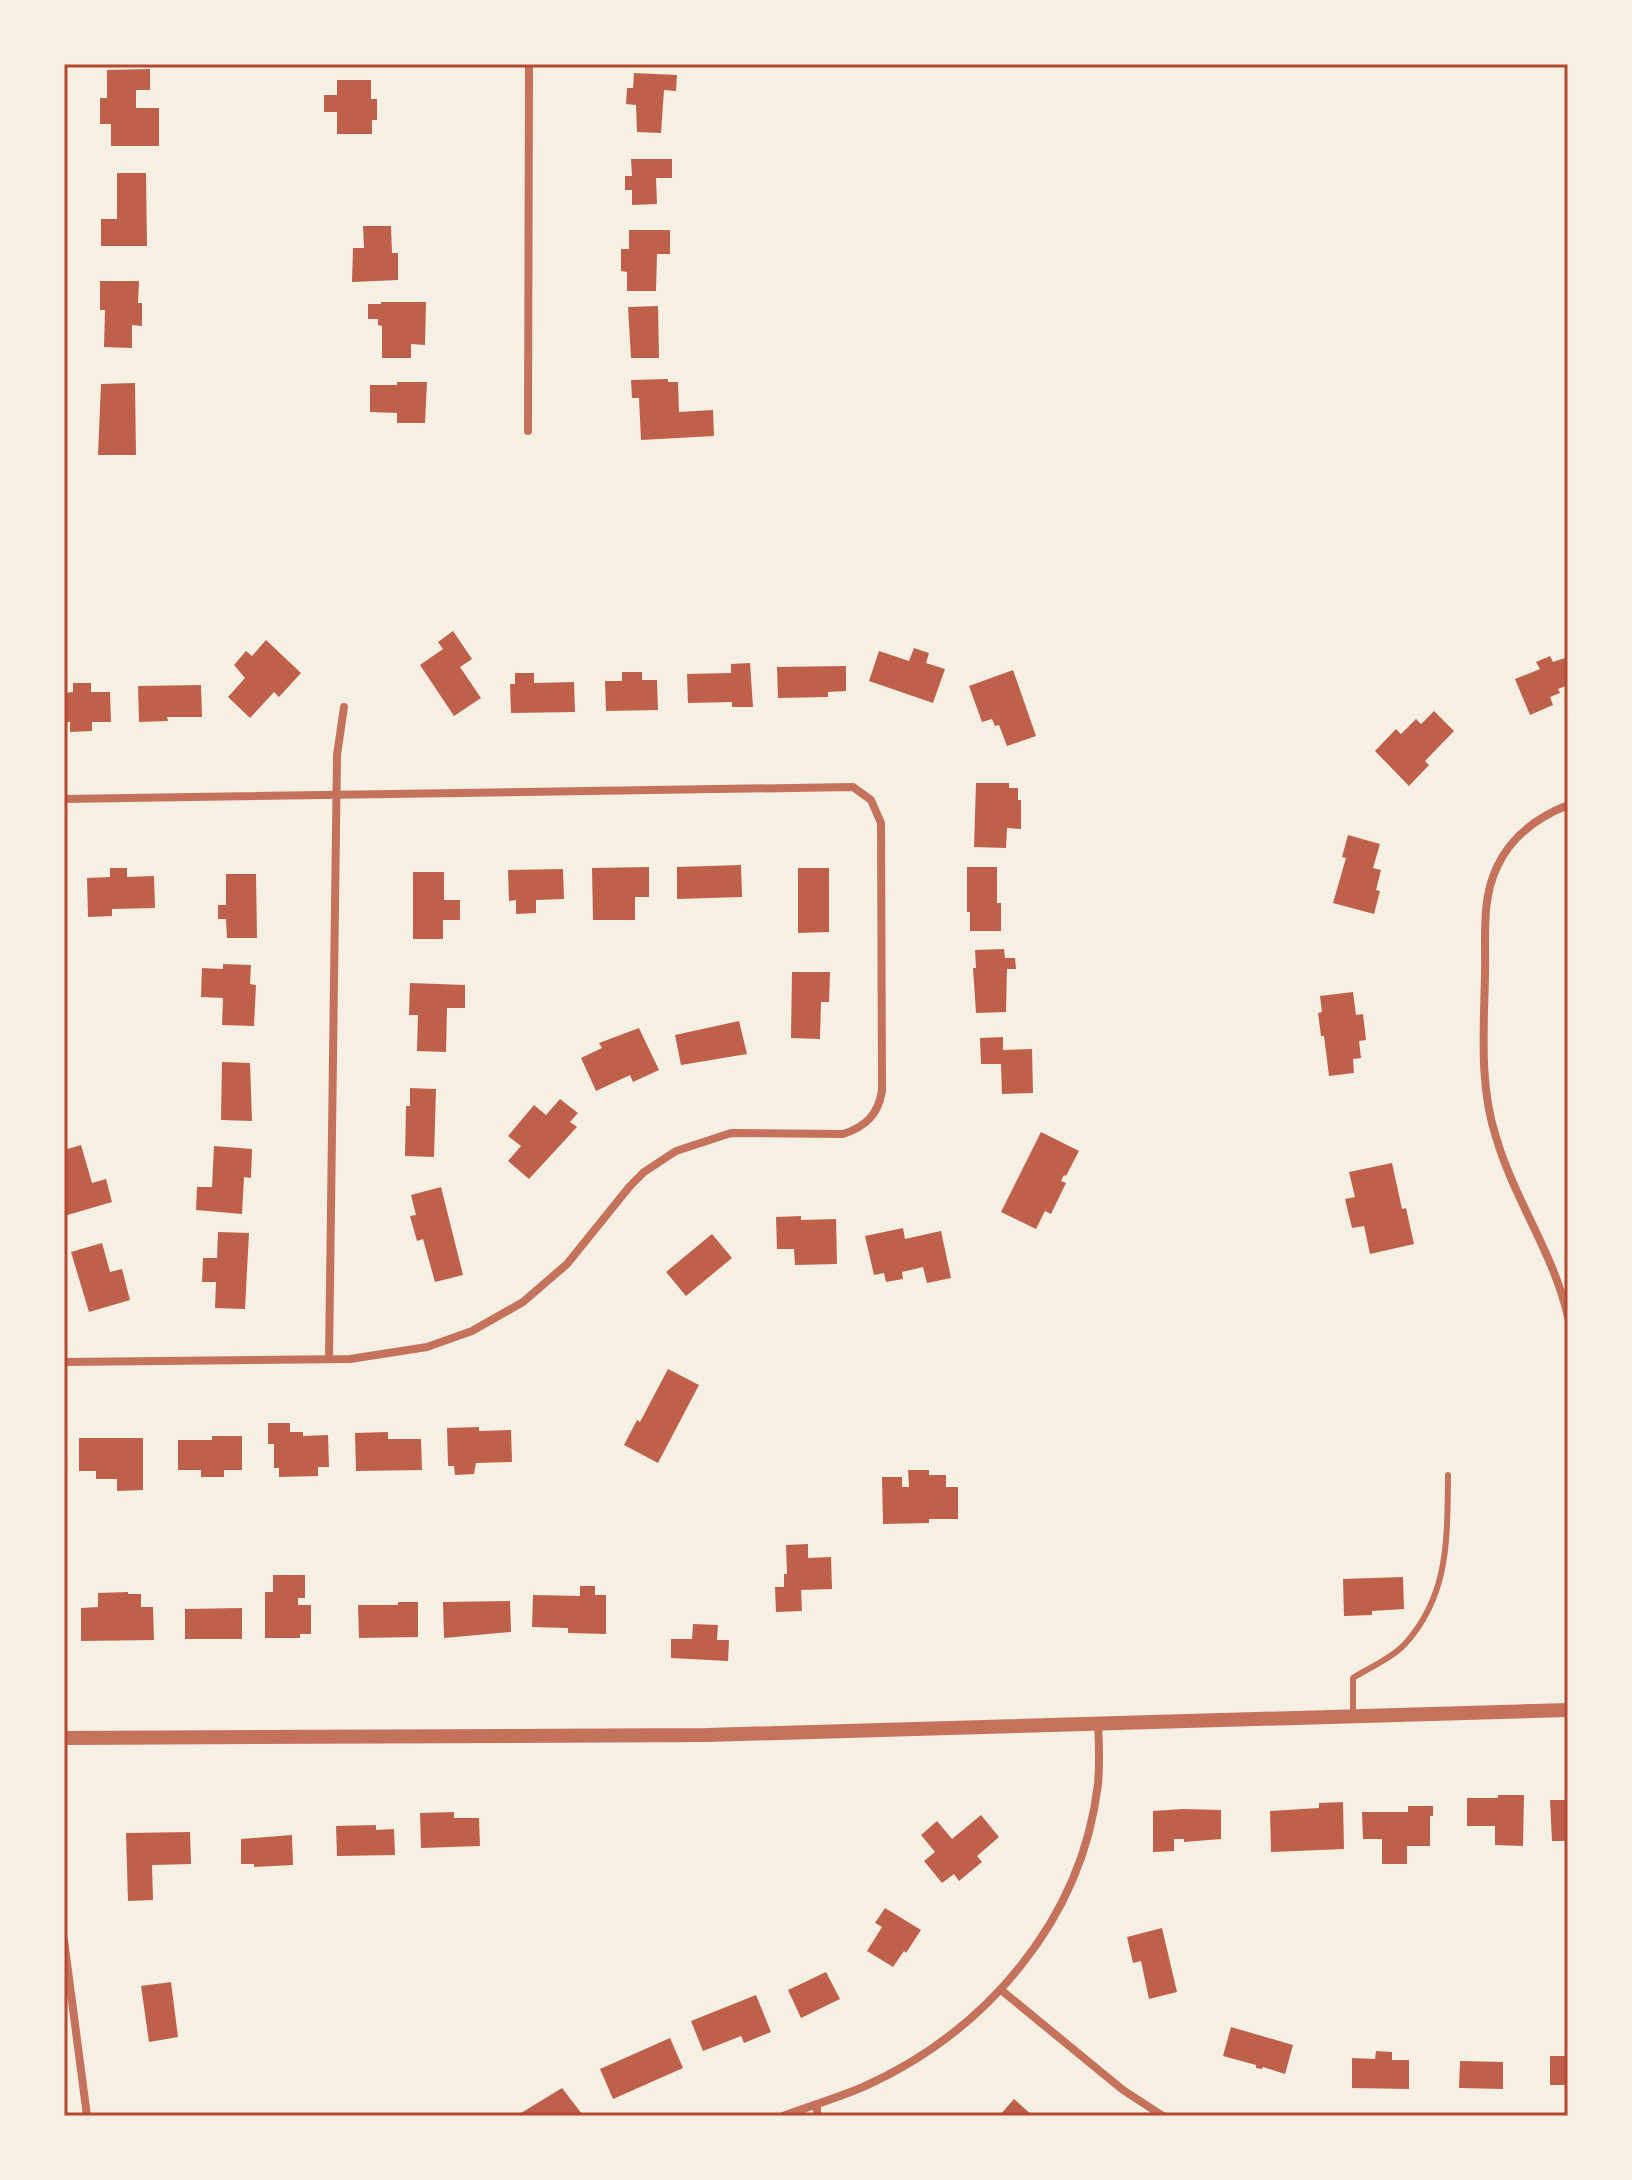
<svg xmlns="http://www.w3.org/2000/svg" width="1632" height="2180" font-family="'Roboto Condensed',sans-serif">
<rect width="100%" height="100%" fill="#f6efe4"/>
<!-- building -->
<g fill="#bf614a">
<path d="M150,69V90H136V108H159V146H111V124H100V98H107V70Z"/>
<path d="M634,73L677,75L676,91L664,90L661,133L637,132L636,105L626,104L627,88H633Z"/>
<path d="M337,80H371V99H377V120H372V134H337V112H324V95H337Z"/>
<path d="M631,159H672V178H656L657,204L632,205V190H625V176H632Z"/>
<path d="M117,173H146L147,246H101V219H117Z"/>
<path d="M363,226H391L392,253H398V280L352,282L353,248H364Z"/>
<path d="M629,230H670V254H657L656,291H627V272L621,271V249H629Z"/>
<path d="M100,281H139L138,303H142V326L132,325V348L104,347L105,310H100Z"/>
<path d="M381,302H426L425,345L411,344V358H382V326L378,325V319H368V304H381Z"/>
<path d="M658,306L659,358H631L628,307Z"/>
<path d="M668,379V382H678L679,412L713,410L714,436L641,440L639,398H632L631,380Z"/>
<path d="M397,382H427L425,423H397V413L370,412V385H397Z"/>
<path d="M135,383L136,455H98L101,384Z"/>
<path d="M453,631L472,659L460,667L481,698L454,716L420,665L443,649L438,642Z"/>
<path d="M266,640L301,673L279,697L274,692L250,718L228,697L245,678L234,665L246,651L252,656Z"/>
<path d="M914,648L929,653L926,663L945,669L933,703L869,681L879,651L909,661Z"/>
<path d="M1550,656L1553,662L1568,657V685L1558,689L1560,693L1550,697L1553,705L1530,715L1515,679L1540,669L1536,662Z"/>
<path d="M750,663L753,707H732V702L688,703L687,674L731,673V664Z"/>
<path d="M846,666V691L828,692V697L778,698L777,667Z"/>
<path d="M1013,670L1036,736L1007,746L999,725L995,726L992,719L982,722L969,686Z"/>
<path d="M622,672H642V680H657L658,710L606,711L605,681H622Z"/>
<path d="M515,673H534V683L574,682L575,712L511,713L510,684H515Z"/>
<path d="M73,683H91V692H110L111,722H92V731L70,732V722H64V693L73,692Z"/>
<path d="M201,685L202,717H167L168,721L139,722L138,686Z"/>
<path d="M1434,711L1454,731L1425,761L1429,765L1409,786L1375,751L1396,729L1401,734L1416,719L1421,724Z"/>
<path d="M976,783H1009V788H1018V800H1021V829L1007,828L1006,848L974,847Z"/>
<path d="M1348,835L1380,844L1373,868L1381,870L1376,890L1380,891L1374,914L1333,903L1346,858L1342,857Z"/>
<path d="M741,865L742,897L677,899V867Z"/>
<path d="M649,867V897H635V920H593L592,868Z"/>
<path d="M967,867H997V903H1001V931H970V912H967Z"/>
<path d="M110,868H127V877L154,876L155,908L112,909V916L88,917L87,878L110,877Z"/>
<path d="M798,868H829V932L798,933Z"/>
<path d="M563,869L564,899L536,900V913L516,914V900L509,901L508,870Z"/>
<path d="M413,872H444V900H460V920H443V939H413Z"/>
<path d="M226,874H256L257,938H227L226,919H218V905H226Z"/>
<path d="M1004,949L1005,958H1015L1016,969H1007L1006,1012L976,1013L973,968H976L975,950Z"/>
<path d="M223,964L251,965L250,984L256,985L254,1026L222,1025L223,998L201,997L202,968L223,969Z"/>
<path d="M792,972H830L829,1002H821L820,1039L791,1038Z"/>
<path d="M410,983L465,985V1008H447L446,1052L417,1051L418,1015H409Z"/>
<path d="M1353,992L1356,1015L1363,1014L1366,1040L1359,1041L1361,1058L1353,1059L1354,1073L1329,1076L1324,1036H1321L1318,1013L1322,1012L1320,996Z"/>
<path d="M739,1021L747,1054L681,1065L675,1035Z"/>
<path d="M639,1028L659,1070L633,1082L630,1075L596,1091L581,1058L602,1048L599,1043Z"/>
<path d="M1003,1037V1050L1032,1049L1033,1093L1002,1094L1001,1064H981L980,1038Z"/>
<path d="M222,1062L250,1063L252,1121L221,1120Z"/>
<path d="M410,1088L436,1089L434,1157L405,1156L406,1106H410Z"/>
<path d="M560,1099L578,1113L570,1122L577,1127L529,1179L508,1161L521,1146L508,1136L534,1105L546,1115Z"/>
<path d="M1041,1132L1079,1151L1066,1176L1064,1175L1061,1181L1066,1183L1051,1214L1045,1211L1036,1229L1001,1212Z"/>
<path d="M81,1145L92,1183L106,1179L112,1202L64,1216V1150Z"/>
<path d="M214,1146L252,1149L251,1178L244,1177L242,1214L196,1210L197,1187H212Z"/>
<path d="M1392,1163L1402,1209L1406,1208L1414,1244L1370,1254L1364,1226L1352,1228L1345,1199L1355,1197L1349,1172Z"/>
<path d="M441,1187L463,1275L435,1282L423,1239L417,1241L410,1216L416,1215L411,1195Z"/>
<path d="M801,1216V1220L836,1219L837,1264L795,1265L794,1249H777L776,1217Z"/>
<path d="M903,1228L905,1239L941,1231L951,1278L927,1283L923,1267L902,1272L903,1279L886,1282L884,1273L874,1275L865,1236Z"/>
<path d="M218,1232L249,1233L245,1309L215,1308L216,1282H202L203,1258H217Z"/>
<path d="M712,1234L732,1258L686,1296L666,1272Z"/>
<path d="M102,1243L110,1272L122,1269L130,1300L89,1312L71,1252Z"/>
<path d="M668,1369L699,1385L658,1463L624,1445L637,1420L640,1422Z"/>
<path d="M268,1423H290V1432H303V1436L328,1435L329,1467H318V1476L279,1477V1468H274V1444H268Z"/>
<path d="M479,1427V1431L511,1430L512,1462L476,1463L474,1474L455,1475L454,1466H448L447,1428Z"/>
<path d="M388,1432V1439H421L422,1470L356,1471L355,1433Z"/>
<path d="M212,1436H242V1470H224V1477H201V1470H178V1440H212Z"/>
<path d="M79,1438H143V1490L117,1491V1479H96V1471H79Z"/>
<path d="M908,1470H929V1475H946V1487H958V1519H929V1523L883,1524L882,1477H902V1487H909Z"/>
<path d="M808,1544V1558L831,1557L832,1589L801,1590L802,1611L776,1612L775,1587H784V1574H787L786,1545Z"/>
<path d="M273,1575H305V1598H298V1605H311V1634H300V1638H265V1592H273Z"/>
<path d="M1403,1577L1404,1609L1372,1611V1615L1344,1616L1343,1579Z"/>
<path d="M580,1586H595V1595H606V1634L568,1633V1628L532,1627L533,1595L580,1596Z"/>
<path d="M128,1592V1594H141V1607H153L154,1640L81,1641V1608L98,1607V1593Z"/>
<path d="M510,1601L511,1632L444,1638L443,1602Z"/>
<path d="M398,1602H418V1637L359,1638L358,1605H398Z"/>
<path d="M242,1608V1639H185V1609Z"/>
<path d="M693,1624L718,1625L717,1640H729L728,1661L671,1658V1639H692Z"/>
<path d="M1498,1795H1524L1523,1846L1495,1845V1826H1467V1798H1498Z"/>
<path d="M1550,1800H1568V1841H1552Z"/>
<path d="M1343,1802L1344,1849L1271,1852L1270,1811L1319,1808V1803Z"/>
<path d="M1408,1806H1433V1816H1430V1846H1407V1864H1382V1839H1363L1362,1812H1408Z"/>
<path d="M1183,1809L1221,1810V1839L1184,1842V1839H1174V1851L1153,1852V1811Z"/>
<path d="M454,1812V1818H479L480,1846L421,1848L420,1813Z"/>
<path d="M981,1815L999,1837L977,1856L982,1862L959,1881L954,1874L942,1883L924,1861L935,1852L921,1835L937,1821L952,1839Z"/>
<path d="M376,1825V1830L394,1829L395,1855L337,1856L336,1826Z"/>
<path d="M190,1832L191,1864L152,1865L153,1900L128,1901L126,1833Z"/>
<path d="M292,1835L293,1865L254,1867V1864H241V1839Z"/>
<path d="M885,1908L921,1930L906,1953L904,1951L893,1967L867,1951L882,1927L875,1923Z"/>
<path d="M1162,1928L1177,1992L1149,1999L1141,1961L1133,1963L1127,1937Z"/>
<path d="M826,1972L840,1999L801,2018L788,1990Z"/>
<path d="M171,1982L178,2037L149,2042L141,1986Z"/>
<path d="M756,1995L771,2032L744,2043L741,2036L703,2051L691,2021Z"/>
<path d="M1231,2027L1293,2045L1285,2074L1263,2067L1262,2069L1256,2068V2065L1223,2056Z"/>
<path d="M670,2038L683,2068L613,2099L600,2069Z"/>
<path d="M1376,2051L1392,2052V2060H1409V2089L1352,2088V2058L1375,2059Z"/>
<rect x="1550" y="2056" width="18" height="29"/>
<path d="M1460,2061L1503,2062V2089L1459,2088Z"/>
<path d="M562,2088L582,2114L523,2116L521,2113Z"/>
<path d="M1014,2099L1033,2116H999Z"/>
</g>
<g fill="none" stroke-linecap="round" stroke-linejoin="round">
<!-- service -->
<path stroke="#c5725c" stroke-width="6" d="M1353,1716V1678C1369,1668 1392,1658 1405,1644C1450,1594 1447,1537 1448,1475"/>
<!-- minor -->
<g stroke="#c5725c" stroke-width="8">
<path d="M528,431L529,64"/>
<path d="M64,799L853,787L871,800L881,823L882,1091C878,1115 865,1127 843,1134L731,1133L676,1151L644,1172L630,1186L567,1264L523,1302L472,1331L427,1347L350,1359L64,1362"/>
<path d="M1568,805C1538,817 1511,836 1497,867C1481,900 1486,939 1485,974C1484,1029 1479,1085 1496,1137C1514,1199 1554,1254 1568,1317"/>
<path d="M329,1359L337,755L344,707"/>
<path d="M64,1940L87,2116"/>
<path d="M1001,1990L1123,2090L1163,2116"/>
<path d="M817,2104V2116"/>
<path d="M783,2116C810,2106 837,2098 863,2087C986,2032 1082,1920 1098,1784C1100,1763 1099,1743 1098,1723"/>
</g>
<!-- tertiary -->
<path stroke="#c5725c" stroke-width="14" d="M64,1738L707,1735L1568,1710"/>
</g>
<!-- border -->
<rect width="1632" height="2180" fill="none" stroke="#f6efe4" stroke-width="132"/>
<rect x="66" y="66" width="1500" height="2048" fill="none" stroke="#b5482f" stroke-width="3"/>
</svg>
